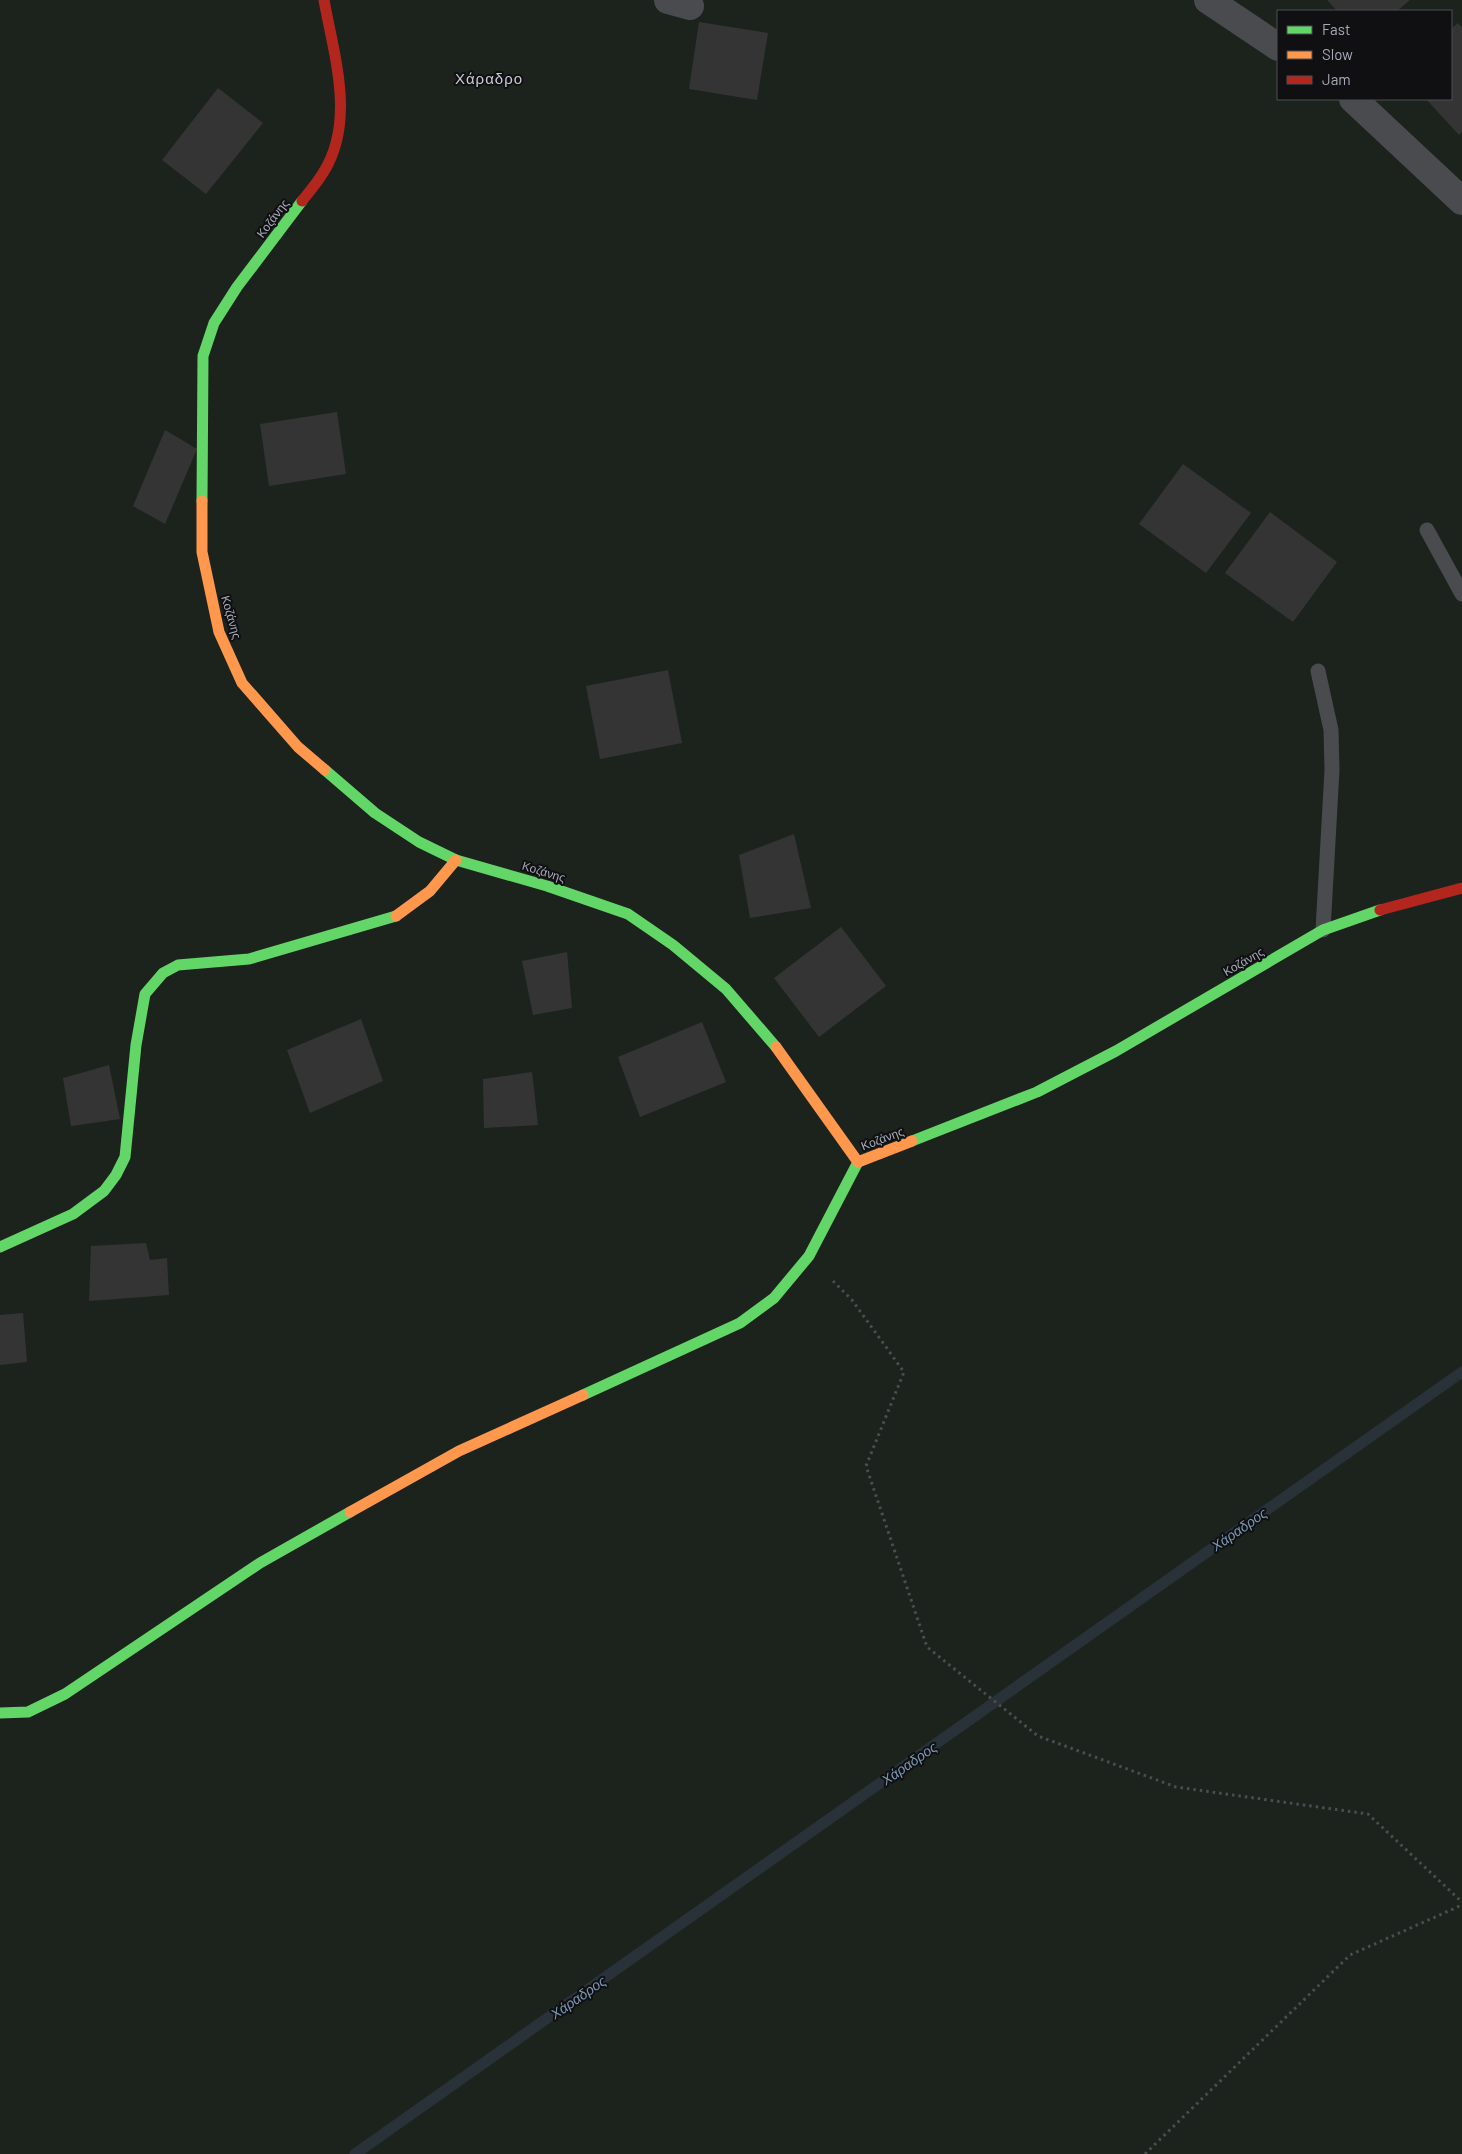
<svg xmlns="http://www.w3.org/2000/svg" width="1462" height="2154" font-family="Barlow,sans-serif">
<rect width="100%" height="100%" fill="#161616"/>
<!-- green -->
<path fill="#1c231d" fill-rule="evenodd" d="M0,0H1462V2154H0ZM1278,11H1451V99H1278Z"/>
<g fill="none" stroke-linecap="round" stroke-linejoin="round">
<!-- stream -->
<path stroke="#293139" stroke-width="11" d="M355,2154L1462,1372"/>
</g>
<!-- building -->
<g fill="#343435">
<path d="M1327,0H1410L1397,11H1337Z"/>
<path d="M699,22L768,33L757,100L689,89Z"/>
<path d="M1458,23L1462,28V132L1459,135L1426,99H1451V29Z"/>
<path d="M218,88L263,123L206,194L162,160Z"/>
<path d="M337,412L346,474L269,486L260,424Z"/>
<path d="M165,430L197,449L165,524L133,506Z"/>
<path d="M1183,464L1251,513L1206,573L1139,524Z"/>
<path d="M1270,512L1337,562L1293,622L1225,573Z"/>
<path d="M668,670L682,743L600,759L586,686Z"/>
<path d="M794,834L811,908L750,918L739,855Z"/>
<path d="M841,927L886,986L819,1037L774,978Z"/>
<path d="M567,952L572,1008L533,1015L522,961Z"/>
<path d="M361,1019L383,1081L310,1113L287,1050Z"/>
<path d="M702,1022L726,1082L640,1117L618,1057Z"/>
<path d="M109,1065L120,1119L71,1126L63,1078Z"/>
<path d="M532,1072L538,1125L484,1128L483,1079Z"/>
<path d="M146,1243L150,1260L167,1258L169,1295L89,1301L91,1246Z"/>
<path d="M23,1313L27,1362L0,1365V1315Z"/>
</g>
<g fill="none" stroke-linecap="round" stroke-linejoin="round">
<!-- path -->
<g stroke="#4c4d51" stroke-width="3" stroke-dasharray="2.5 4" stroke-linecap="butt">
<path d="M833,1281L852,1300L904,1372L866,1466L927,1647L1038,1736L1176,1787L1368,1814L1462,1902"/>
<path d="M1145,2154L1350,1955L1462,1905"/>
</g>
<!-- lane -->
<g stroke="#4a4b4f" stroke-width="15">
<path d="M1427,530L1462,594"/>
<path d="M1318,671L1331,730L1332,770L1323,930"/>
</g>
<!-- street -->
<g stroke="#4a4b4f" stroke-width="28">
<path d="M668,0L690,6"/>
<path d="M1208,0L1278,47"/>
<path d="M1353,99L1462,201"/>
</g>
<!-- fast -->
<g stroke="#63d668" stroke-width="11">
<path d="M202,501L203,356L214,323L237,287L302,201"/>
<path d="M325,770L375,813L419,842L456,860L547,886L628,914L673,945L726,989L776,1047"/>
<path d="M912,1141L1037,1092L1116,1051L1323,930L1380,910"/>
<path d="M0,1247L73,1214L104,1191L116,1175L125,1157L136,1045L145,994L163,973L178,965L249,959L396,916"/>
<path d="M583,1395L740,1323L774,1298L809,1256L858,1162"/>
<path d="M0,1713L28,1712L65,1694L260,1563L350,1512"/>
</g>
<!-- slow -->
<g stroke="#ff974d" stroke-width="11">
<path d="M202,501V552L219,632L242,683L298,747L325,770"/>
<path d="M396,916L430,891L456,860"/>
<path d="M776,1047L858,1162L912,1141"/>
<path d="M350,1512L459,1451L583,1395"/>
</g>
<!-- jam -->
<g stroke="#b3261e" stroke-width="11">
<path d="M302,201C309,192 317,183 323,173C356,121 334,56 324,0"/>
<path d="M1380,910L1462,888"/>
</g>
</g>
<g text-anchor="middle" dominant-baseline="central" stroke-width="4" stroke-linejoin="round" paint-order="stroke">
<!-- street labels -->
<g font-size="12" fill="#a6abb8" stroke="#101012">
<text transform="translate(272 218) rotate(-53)">Κοζάνης</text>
<text transform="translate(232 617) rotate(74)">Κοζάνης</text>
<text transform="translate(544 871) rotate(17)">Κοζάνης</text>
<text transform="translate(1243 961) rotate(-30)">Κοζάνης</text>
<text transform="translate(882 1138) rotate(-21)">Κοζάνης</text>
</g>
<!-- water labels -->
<g font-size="14" font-style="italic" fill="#7c99b5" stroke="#101012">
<text transform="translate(1239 1529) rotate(-35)">Χάραδρος</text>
<text transform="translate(909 1763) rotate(-35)">Χάραδρος</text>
<text transform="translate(578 1997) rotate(-35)">Χάραδρος</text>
</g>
<!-- quarter labels -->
<g font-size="15" letter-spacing="1" fill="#c8cbd4" stroke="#101012">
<text x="489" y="78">Χάραδρο</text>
</g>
</g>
<!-- legend -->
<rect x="1277" y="10" width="175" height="90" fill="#101012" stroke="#4c4e54"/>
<rect x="1287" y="26" width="25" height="8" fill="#63d668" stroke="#4c4e54"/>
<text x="1322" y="35" font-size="15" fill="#a6abb8">Fast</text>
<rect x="1287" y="51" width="25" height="8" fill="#ff974d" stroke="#4c4e54"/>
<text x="1322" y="60" font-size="15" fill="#a6abb8">Slow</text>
<rect x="1287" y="76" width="25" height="8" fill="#b3261e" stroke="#4c4e54"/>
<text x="1322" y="85" font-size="15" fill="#a6abb8">Jam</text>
</svg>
